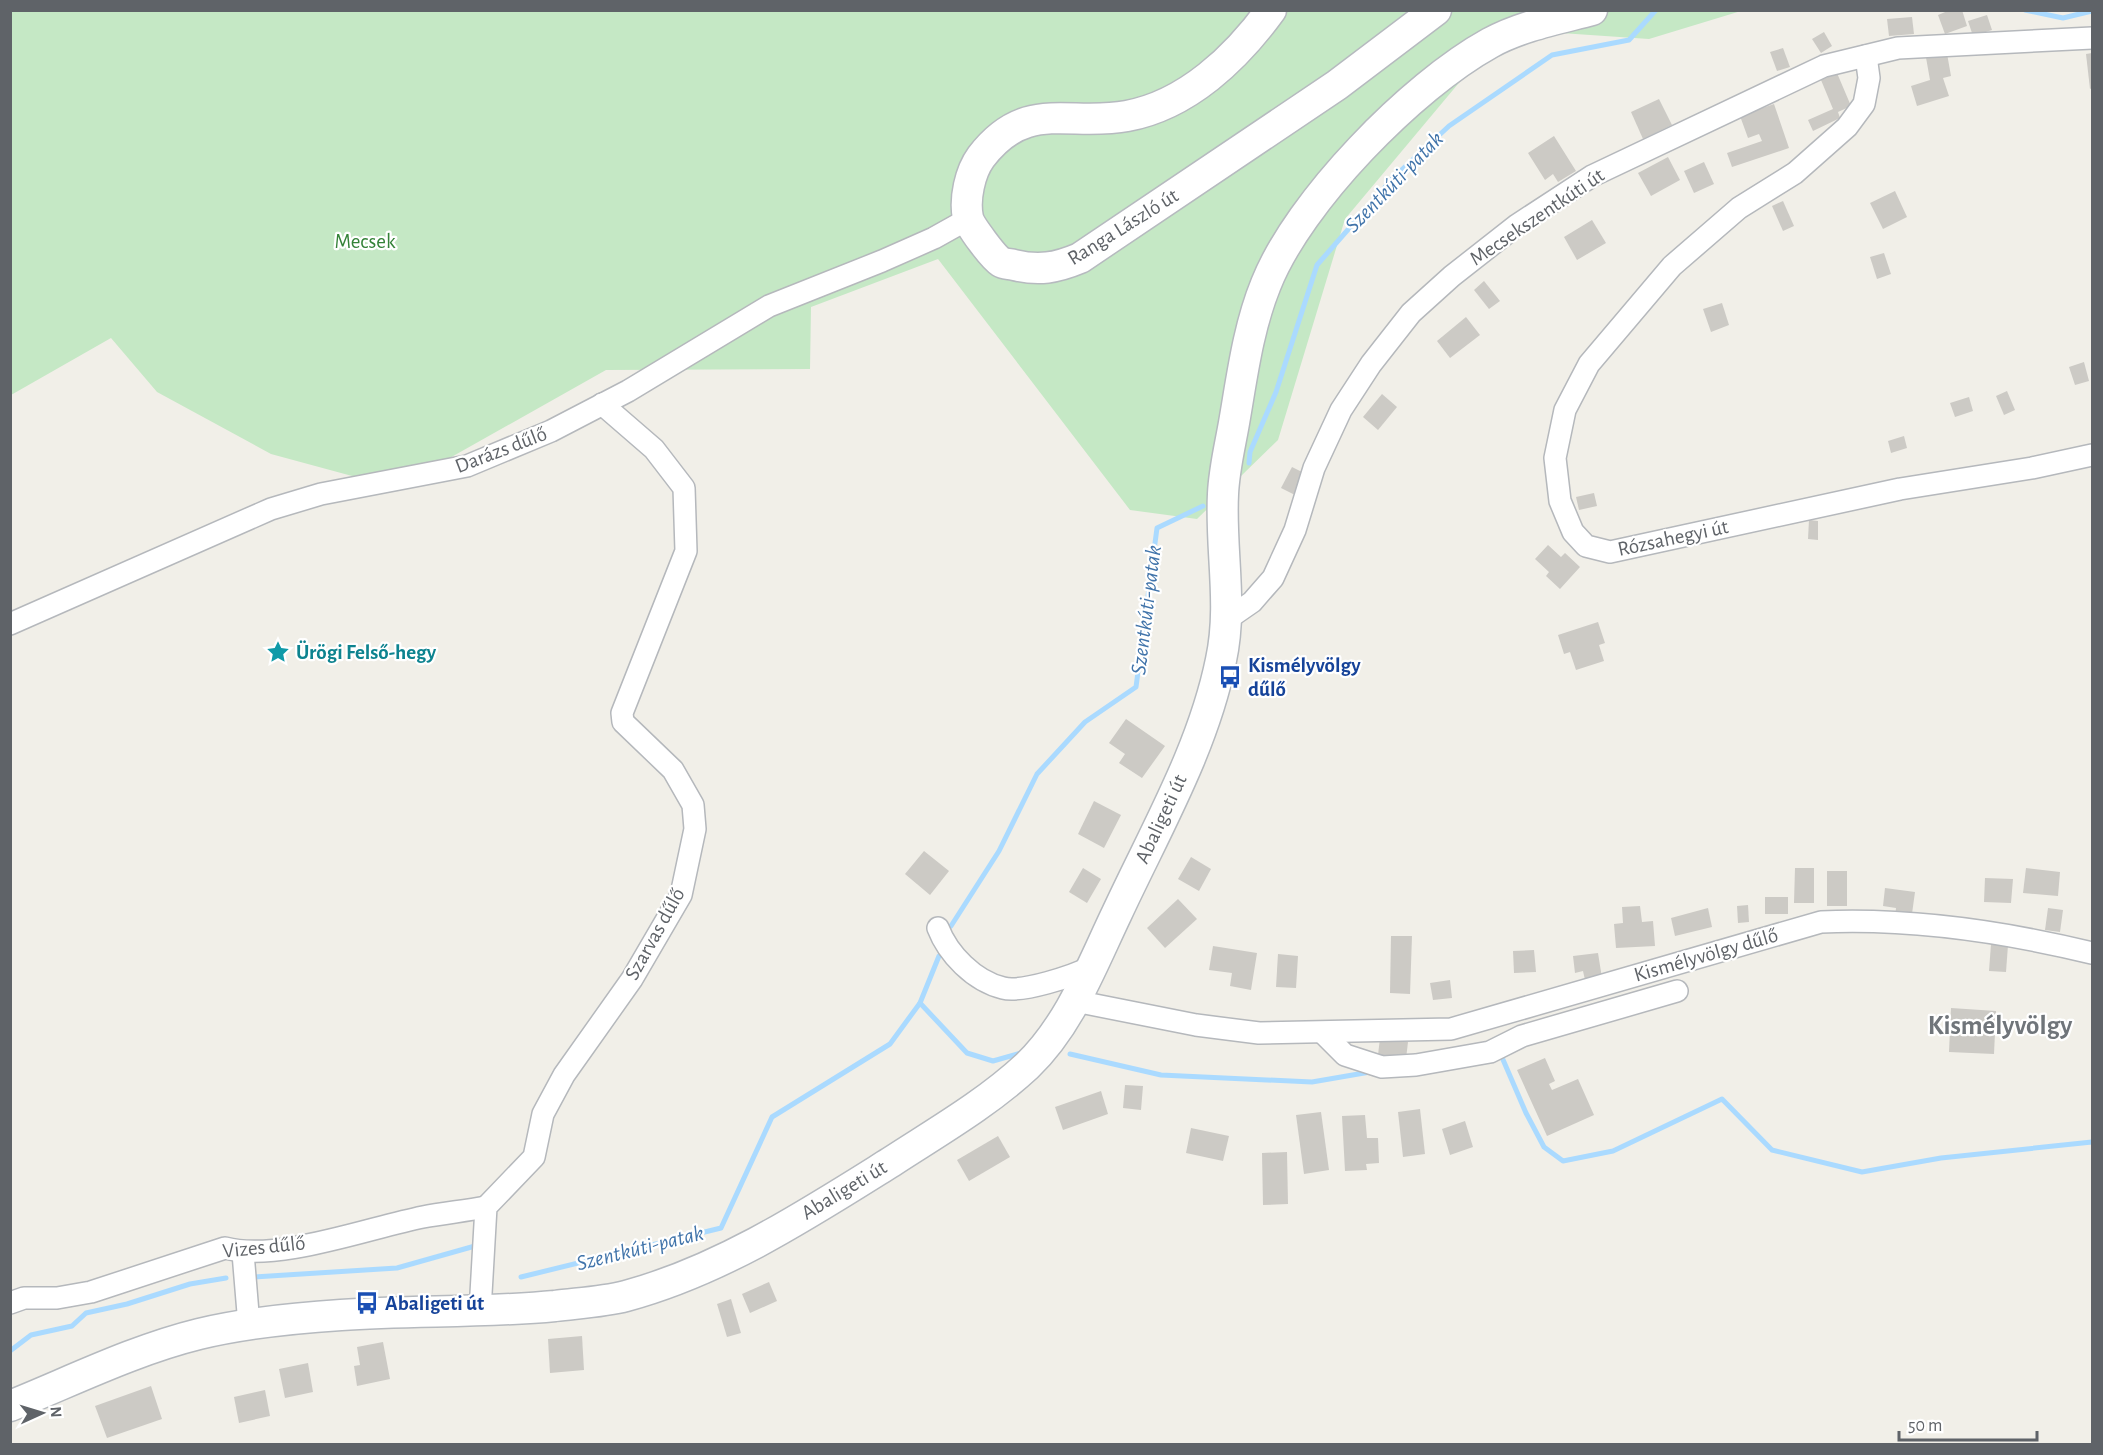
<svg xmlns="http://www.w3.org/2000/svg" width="2103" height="1455" font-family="'Alegreya Sans',sans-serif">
<rect width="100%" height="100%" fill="#f1efe8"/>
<!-- green -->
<path fill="#c5e8c5" d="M11,11H1741L1649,39L1504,29L1345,219L1278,440L1197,519L1130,510L938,259L811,307L810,369L606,370L416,477L389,486L271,454L157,392L111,338L11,395Z"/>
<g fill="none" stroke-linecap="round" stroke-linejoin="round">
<!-- stream -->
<g stroke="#aadaff" stroke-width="5">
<path d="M2025,10L2063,18L2092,11"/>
<path d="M1249,463L1250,452L1276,392L1317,265L1394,177L1449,126L1552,55L1629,40L1656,10"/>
<path d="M951,926L999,851L1037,774L1085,722L1136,687L1157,528L1203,506"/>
<path d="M920,1003L967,1053L993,1061L1021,1053"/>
<path d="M1070,1054L1161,1075L1312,1082L1370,1072"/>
<path d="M1497,1056L1501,1055L1526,1113L1544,1147L1563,1161L1613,1151L1722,1099L1772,1150L1862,1172L1941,1158L2092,1142"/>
<path d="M254,1277L397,1268L475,1246"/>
<path d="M521,1277L721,1228L772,1117L890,1044L920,1003L939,956"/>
<path d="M10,1351L31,1335L72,1326L86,1313L127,1304L190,1284L226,1278"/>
</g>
</g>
<!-- building -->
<g fill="#cccac5">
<path d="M1950,10H1962L1967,26L1945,34L1938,15Z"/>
<path d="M1987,15L1992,30L1973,36L1968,21Z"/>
<path d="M1912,17L1914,34L1889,36L1887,19Z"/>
<path d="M1824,32L1832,46L1821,53L1812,39Z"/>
<path d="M1783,48L1790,67L1777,71L1770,52Z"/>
<path d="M1946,48L1951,76L1943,78L1949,96L1917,106L1911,86L1930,80L1925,52Z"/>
<path d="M2092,53V88L2090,89L2086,54Z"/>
<path d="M1837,73L1851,106L1838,112L1840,118L1813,131L1808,120L1833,109L1821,80Z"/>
<path d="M1659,99L1672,125L1643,139L1631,112Z"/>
<path d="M1774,104L1789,148L1732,167L1727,153L1762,141L1759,134L1748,138L1740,116Z"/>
<path d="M1554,136L1576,171L1558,182L1553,174L1545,180L1528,153Z"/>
<path d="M1668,157L1680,180L1651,196L1638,173Z"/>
<path d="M1704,162L1714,184L1694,193L1684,171Z"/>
<path d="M1895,191L1907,217L1883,229L1870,203Z"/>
<path d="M1783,201L1794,226L1783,231L1772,206Z"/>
<path d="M1592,220L1606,243L1577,260L1564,237Z"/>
<path d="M1884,253L1891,274L1877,279L1870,257Z"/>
<path d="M1484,281L1500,301L1489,309L1474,290Z"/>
<path d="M1722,303L1729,325L1711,332L1703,309Z"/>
<path d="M1466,317L1480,335L1450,358L1437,341Z"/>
<path d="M2084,362L2089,381L2075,385L2069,367Z"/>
<path d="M2007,391L2015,410L2004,415L1996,396Z"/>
<path d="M1382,394L1397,407L1378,430L1363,417Z"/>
<path d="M1969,397L1973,411L1955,417L1950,403Z"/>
<path d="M1904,436L1907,448L1891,453L1888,441Z"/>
<path d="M1292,467L1308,475L1297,496L1281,488Z"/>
<path d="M1594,493L1597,506L1579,510L1576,497Z"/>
<path d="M1809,520L1818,521V540L1808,539Z"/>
<path d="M1548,545L1561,557L1565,553L1580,567L1560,589L1546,576L1549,572L1535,559Z"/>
<path d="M1598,622L1605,643L1599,645L1604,661L1576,670L1570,652L1564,654L1558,635Z"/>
<path d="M1126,719L1165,746L1142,778L1119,763L1125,754L1109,743Z"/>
<path d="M1094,801L1121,815L1104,848L1078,834Z"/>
<path d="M924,851L949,871L930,895L905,874Z"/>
<path d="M1191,857L1211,869L1199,891L1178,879Z"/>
<path d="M1083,868L1101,879L1087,903L1069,892Z"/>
<path d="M1795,868H1814V903H1794Z"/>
<path d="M2026,868L2060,872L2058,896L2023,893Z"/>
<rect x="1827" y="871" width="20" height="35"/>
<path d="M1985,878L2013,879L2011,903L1984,902Z"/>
<path d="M1885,888L1915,892L1911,921L1895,919L1896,908L1883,906Z"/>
<rect x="1765" y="897" width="23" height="17"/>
<path d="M1178,899L1197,919L1165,948L1147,928Z"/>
<path d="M1748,905L1749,922L1738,923L1737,906Z"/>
<path d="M1640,906L1642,922L1653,921L1655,946L1616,948L1614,924L1623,923L1622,907Z"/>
<path d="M1708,908L1712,927L1675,936L1671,918Z"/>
<path d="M2048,908L2063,910L2060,932L2045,930Z"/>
<path d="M1391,936H1412L1410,994L1390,993Z"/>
<path d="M1991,944L2008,945L2006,972L1989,971Z"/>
<path d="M1213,946L1257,953L1251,990L1230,986L1232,973L1209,970Z"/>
<path d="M1534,950L1536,972L1514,973L1513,951Z"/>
<path d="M1598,953L1602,978L1585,980L1583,971L1575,973L1573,956Z"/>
<path d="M1278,954L1298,956L1296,988L1276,987Z"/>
<path d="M1450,980L1452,998L1433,1000L1430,983Z"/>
<path d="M1951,1008L1996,1011L1994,1054L1949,1052Z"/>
<path d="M1380,1038L1408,1042L1406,1059L1378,1055Z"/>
<path d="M1545,1058L1555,1081L1549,1084L1552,1090L1578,1079L1594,1115L1547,1136L1517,1070Z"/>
<path d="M1125,1085L1143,1086L1141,1110L1123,1108Z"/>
<path d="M1101,1091L1108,1114L1063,1130L1055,1107Z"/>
<path d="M1420,1109L1425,1154L1403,1157L1398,1112Z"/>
<path d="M1321,1112L1329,1170L1304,1174L1296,1115Z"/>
<path d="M1365,1115L1367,1138H1378L1379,1163L1366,1164L1367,1170L1345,1171L1342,1116Z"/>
<path d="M1465,1121L1473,1147L1450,1155L1442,1129Z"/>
<path d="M1191,1128L1229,1136L1223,1161L1186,1153Z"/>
<path d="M998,1136L1010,1157L969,1181L957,1160Z"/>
<path d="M1287,1152L1288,1204L1263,1205L1262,1153Z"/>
<path d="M769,1282L777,1301L750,1313L742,1294Z"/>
<path d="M731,1299L741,1333L727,1337L717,1304Z"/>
<path d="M582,1336L584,1370L550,1373L548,1339Z"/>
<path d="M383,1342L390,1379L357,1386L354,1366L360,1365L357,1347Z"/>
<path d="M308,1363L313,1392L285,1398L279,1369Z"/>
<path d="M151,1386L162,1419L107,1438L95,1406Z"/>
<path d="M265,1390L270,1416L239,1423L234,1397Z"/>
</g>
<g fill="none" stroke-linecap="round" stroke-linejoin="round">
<!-- minor casing -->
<g stroke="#b5b8bc" stroke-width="24">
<g id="minor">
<path d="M1866,56L1869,78L1864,104L1847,127L1795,173L1739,208L1672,266L1589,364L1565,410L1555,458L1560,501L1573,532L1586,546L1610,552L1900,489L2032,468L2092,455"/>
<path d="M1226,620L1252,602L1273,578L1295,530L1314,468L1341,410L1371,364L1411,313L1452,276L1517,225L1592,176L1824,66L1898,48L2092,38"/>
<path d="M10,624L271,509L321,494L467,466L551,431L628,391L769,306L882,261L934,238L968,219"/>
<path d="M938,928C948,954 974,981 1003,988C1022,993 1073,976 1091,967"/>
<path d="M1075,1001L1196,1025L1259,1033L1451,1029L1821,922C1911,918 2005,932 2092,953"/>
<path d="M1323,1033L1345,1055L1382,1067L1416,1065L1490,1052L1522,1036L1677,991"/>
<path d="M243,1253L249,1325"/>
<path d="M10,1303L24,1298H57L91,1292L225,1248C278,1262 368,1228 423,1217C444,1213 465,1211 486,1207"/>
<path d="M480,1311L486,1207L534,1157L543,1114L564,1075L632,979L681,895L695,829L693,805L673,770L623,722L622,713L686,551L684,488L654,449L602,404"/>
</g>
</g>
<!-- secondary casing -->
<g stroke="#b6babf" stroke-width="33">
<g id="secondary">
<path d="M1271,10C1236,58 1187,105 1127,116C1069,127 1026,98 981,157C970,172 964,199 968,218C970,226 993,257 1001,262C1004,264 1010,264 1014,265C1039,271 1056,268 1080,258L1337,85L1436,10"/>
<path d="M10,1406C72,1381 134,1350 199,1334C245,1323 294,1318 341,1315C412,1310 484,1313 555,1306C579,1303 603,1302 626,1296C722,1270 808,1214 891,1162C937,1132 986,1104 1027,1066C1070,1025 1092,965 1117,913C1155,831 1203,749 1221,660C1233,605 1220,549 1223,494C1224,470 1230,446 1234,423C1242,377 1248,328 1266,284C1299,201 1412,86 1490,43C1521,26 1558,19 1592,10"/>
</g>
</g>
<!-- minor -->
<use href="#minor" stroke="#fff" stroke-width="21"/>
<!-- secondary -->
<use href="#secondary" stroke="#fff" stroke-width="30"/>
</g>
<!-- icons -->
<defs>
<g id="sight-bare" transform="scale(1.8)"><path d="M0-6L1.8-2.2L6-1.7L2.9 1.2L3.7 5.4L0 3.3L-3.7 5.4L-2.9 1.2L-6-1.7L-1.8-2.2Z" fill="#0f9aa8" stroke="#fff" stroke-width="2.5" paint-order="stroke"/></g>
<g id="bus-bare" transform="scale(1.8)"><path d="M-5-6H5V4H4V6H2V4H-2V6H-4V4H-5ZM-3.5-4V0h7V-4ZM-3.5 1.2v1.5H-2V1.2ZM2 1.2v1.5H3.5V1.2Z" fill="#1a4fb4" stroke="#fff" stroke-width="2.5" paint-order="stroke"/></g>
</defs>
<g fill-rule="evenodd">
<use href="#sight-bare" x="278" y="652"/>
<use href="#bus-bare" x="1230" y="677"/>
<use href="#bus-bare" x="367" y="1303"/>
</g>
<g text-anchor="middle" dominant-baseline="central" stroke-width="4.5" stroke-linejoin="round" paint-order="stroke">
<!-- street labels -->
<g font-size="21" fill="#5f6368" stroke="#fff">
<text transform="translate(1537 217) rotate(-34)">Mecsekszentkúti út</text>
<text transform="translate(1123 227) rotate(-32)">Ranga László út</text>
<text transform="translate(501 450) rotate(-21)">Darázs dűlő</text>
<text transform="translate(1673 538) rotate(-12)">Rózsahegyi út</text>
<text transform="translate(1161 819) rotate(-65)">Abaligeti út</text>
<text transform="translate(655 934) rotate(-61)">Szarvas dűlő</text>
<text transform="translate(1706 955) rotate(-16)">Kismélyvölgy dűlő</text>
<text transform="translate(844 1190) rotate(-31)">Abaligeti út</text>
<text transform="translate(264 1247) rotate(-6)">Vizes dűlő</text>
</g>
<!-- park labels -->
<g font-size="21" fill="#348238" stroke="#fff">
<text x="365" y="241">Mecsek</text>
</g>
<!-- culture labels -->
<g font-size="21" font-weight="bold" fill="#0d838f" stroke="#fff" text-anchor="start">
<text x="296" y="652">Ürögi Felső-hegy</text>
</g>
<!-- transit labels -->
<g font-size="21" font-weight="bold" fill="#164399" stroke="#fff" text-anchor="start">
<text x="1248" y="665">Kismélyvölgy<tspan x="1248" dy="24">dűlő</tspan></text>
<text x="385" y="1303">Abaligeti út</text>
</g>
<!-- water labels -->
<g font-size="22" font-style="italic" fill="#4174aa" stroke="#fff">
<text transform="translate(1394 182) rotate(-46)">Szentkúti-patak</text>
<text transform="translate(1146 610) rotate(-83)">Szentkúti-patak</text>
<text transform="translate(640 1248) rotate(-14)">Szentkúti-patak</text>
</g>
<!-- district labels -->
<g font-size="27" font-weight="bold" fill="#70757a" stroke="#fff">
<text x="2000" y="1025">Kismélyvölgy</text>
</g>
</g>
<!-- border -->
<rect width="2103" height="1455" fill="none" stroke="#5f6368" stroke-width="24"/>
<!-- north arrow -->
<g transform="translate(42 1413) rotate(86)" stroke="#ffffff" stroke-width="4.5" paint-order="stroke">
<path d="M0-4.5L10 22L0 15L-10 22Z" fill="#5f6368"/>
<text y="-9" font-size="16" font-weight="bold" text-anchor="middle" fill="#5f6368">N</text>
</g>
<!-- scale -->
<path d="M1899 1431v9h138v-9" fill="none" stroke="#5f6368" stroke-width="3"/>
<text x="1908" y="1431" font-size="18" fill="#5f6368" stroke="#ffffff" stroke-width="4.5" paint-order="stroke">50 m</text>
</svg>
